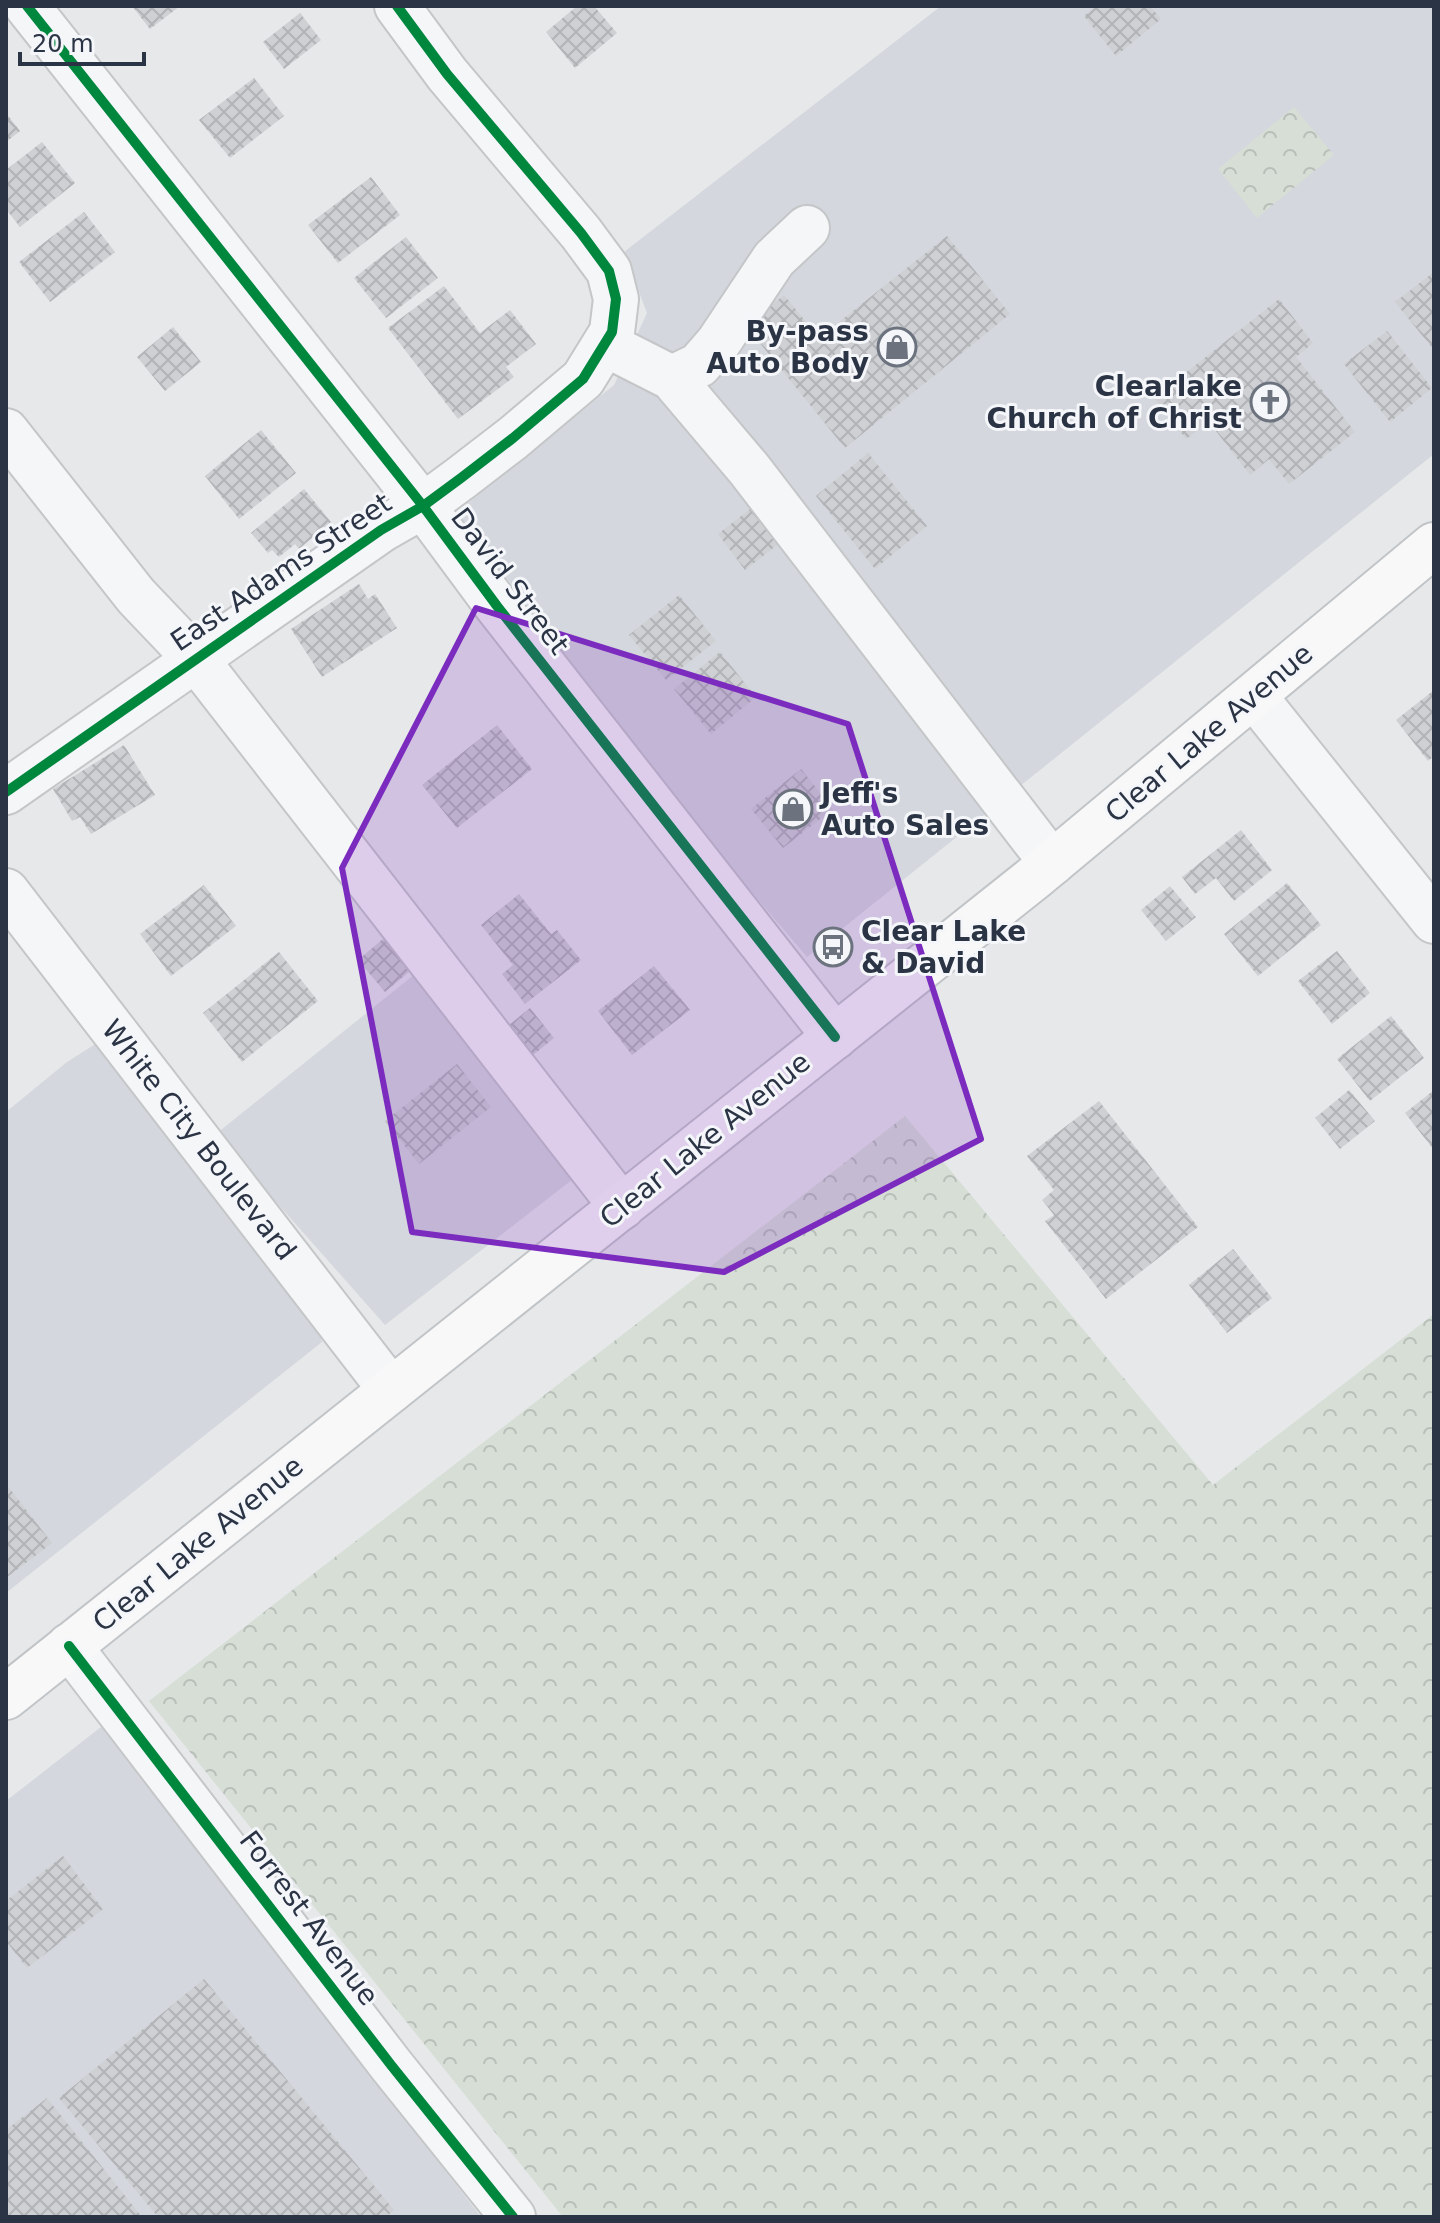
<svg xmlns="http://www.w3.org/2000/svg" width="1440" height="2223" font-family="'DejaVu Sans',sans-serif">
<defs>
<pattern id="forest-crowns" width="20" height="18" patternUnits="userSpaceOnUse" patternTransform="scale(2)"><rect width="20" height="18" fill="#d6ded6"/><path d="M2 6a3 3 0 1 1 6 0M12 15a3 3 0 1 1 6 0" fill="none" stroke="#b8bfb9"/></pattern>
<pattern id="building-cross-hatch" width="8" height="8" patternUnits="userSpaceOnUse" patternTransform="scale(2)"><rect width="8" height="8" fill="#ced0d3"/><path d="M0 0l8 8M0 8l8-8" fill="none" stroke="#b1b3b6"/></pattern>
</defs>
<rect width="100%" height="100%" fill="#e6e8ea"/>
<!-- built -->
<g fill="#d4d7dd">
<path d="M941,6H1434V454L807,957L675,802L457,512L614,385L647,313L624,252Z"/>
<path d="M420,970L582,1172L385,1325L216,1134Z"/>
<path d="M97,1043L314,1314L322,1342L6,1593V1112L67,1062Z"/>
<path d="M101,1727L481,2217H6V1801Z"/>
</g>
<!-- forest -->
<g fill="url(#forest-crowns)">
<path d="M1294,107L1334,155L1257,218L1218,169Z"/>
<path d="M905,1116L1213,1485L1434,1314V2217H563L149,1701Z"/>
</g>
<!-- building -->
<g fill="url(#building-cross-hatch)">
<path d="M132,6H180L150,29Z"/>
<path d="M577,6H594L617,33L575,68L546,32Z"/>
<path d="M1096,6H1150L1161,19L1116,56L1084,16Z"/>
<path d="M300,13L321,40L284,69L263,42Z"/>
<path d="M254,78L284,116L230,158L199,120Z"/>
<path d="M6,113L20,131L6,142Z"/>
<path d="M42,142L75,183L20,227L6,209V170Z"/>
<path d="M371,177L400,215L338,263L308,225Z"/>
<path d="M84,212L115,252L50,302L19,262Z"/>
<path d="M947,236L1010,314L845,448L746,326L784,295L819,338Z"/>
<path d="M406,237L438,278L386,318L354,278Z"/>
<path d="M1434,272V350L1395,302Z"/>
<path d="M444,286L480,333L510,310L536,344L506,367L514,377L458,419L388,328Z"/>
<path d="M1279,299L1313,343L1296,357L1355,432L1289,484L1269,459L1250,475L1209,422L1186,439L1154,398Z"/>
<path d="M173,327L201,362L165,391L137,357Z"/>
<path d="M1387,331L1432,388L1390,422L1344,364Z"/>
<path d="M261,430L296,473L239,519L205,476Z"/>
<path d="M868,453L927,526L875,569L816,496Z"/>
<path d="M304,489L331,522L299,549L295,544L279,557L272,550L268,553L251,533Z"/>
<path d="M754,506L781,542L745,570L718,534Z"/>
<path d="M359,584L368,599L375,594L397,628L322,677L291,629Z"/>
<path d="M679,595L716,641L666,680L629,635Z"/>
<path d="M720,652L756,697L711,734L674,689Z"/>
<path d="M1434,690V756L1428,761L1396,720Z"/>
<path d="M497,725L532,769L457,828L422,785Z"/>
<path d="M124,745L155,795L91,834L80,817L72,821L53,789Z"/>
<path d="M801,769L833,809L783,848L751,809Z"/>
<path d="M1241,830L1272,870L1234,901L1216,878L1195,894L1182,877Z"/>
<path d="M1287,883L1321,925L1258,976L1224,934Z"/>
<path d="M204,885L236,926L171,976L140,934Z"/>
<path d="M1170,886L1196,917L1166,941L1141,910Z"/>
<path d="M519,894L551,934L557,930L581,960L525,1004L502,974L513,965L481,925Z"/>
<path d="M389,934L416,966L385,992L358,960Z"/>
<path d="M1337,951L1370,993L1332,1024L1298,981Z"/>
<path d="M279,952L318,1001L242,1062L203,1013Z"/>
<path d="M654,966L690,1010L632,1055L598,1011Z"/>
<path d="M530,1008L554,1038L522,1064L498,1034Z"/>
<path d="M1391,1016L1424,1058L1370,1101L1337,1059Z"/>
<path d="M457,1064L491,1107L419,1164L385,1121Z"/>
<path d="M1349,1090L1375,1121L1340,1149L1315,1118Z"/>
<path d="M1434,1090V1150L1405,1113Z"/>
<path d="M1099,1101L1198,1227L1106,1299L1045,1221L1054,1215L1042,1200L1054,1190L1027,1156Z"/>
<path d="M1233,1249L1272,1298L1227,1333L1189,1285Z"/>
<path d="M6,1484L52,1543L6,1578Z"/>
<path d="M63,1856L103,1909L27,1968L6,1941V1901Z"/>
<path d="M204,1979L394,2210L386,2217H158L59,2098Z"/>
<path d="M47,2098L142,2217H6V2130Z"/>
</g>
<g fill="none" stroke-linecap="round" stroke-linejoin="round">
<!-- minor casing -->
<g stroke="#c4c6c8" stroke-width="48">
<g id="minor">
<path d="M27,6L423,506L497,606L835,1037"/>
<path d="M605,344L672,378L749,469L1052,863"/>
<path d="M672,378L699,365L718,343L774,259L807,228"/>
<path d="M6,431L136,596L195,658L622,1207"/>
<path d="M1254,696L1434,921"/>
<path d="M6,792L381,530L423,506L461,478L513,438L583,379L612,332L616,299L609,271L581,233L447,74L397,6"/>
<path d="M6,891L391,1390"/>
<path d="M69,1646L391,2065L513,2217"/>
</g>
</g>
<!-- major casing -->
<g stroke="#c2c5c8" stroke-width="48">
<path id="major" d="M6,1697L1035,877L1434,545"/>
</g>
<!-- minor -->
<use href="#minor" stroke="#f5f6f7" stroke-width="44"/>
<!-- major -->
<use href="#major" stroke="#f8f8f8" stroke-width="44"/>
<!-- cycleway casing -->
<g stroke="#f4f6f9" stroke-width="15">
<g id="cycleway">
<path d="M27,6L423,506L497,606L835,1037"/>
<path d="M6,792L381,530L423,506L461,478L513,438L583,379L612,332L616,299L609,271L581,233L447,74L397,6"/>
<path d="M69,1646L391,2065L513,2217"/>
</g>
</g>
<!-- cycleway -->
<use href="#cycleway" stroke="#00873e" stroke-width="10"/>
</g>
<!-- marked area -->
<path fill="#7b2cbf" fill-opacity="0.2" stroke="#7b2cbf" stroke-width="6" stroke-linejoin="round" d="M476,608L848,724L981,1139L724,1272L412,1232L342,868Z"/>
<!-- icons -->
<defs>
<g id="shop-ring" transform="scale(2)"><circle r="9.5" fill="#f4f6f9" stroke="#6c737f" stroke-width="1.5"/><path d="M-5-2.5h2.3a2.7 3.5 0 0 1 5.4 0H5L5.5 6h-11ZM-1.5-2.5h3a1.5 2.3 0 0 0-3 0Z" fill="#6c737f"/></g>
<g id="church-ring" transform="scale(2)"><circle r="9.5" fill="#f4f6f9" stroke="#6c737f" stroke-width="1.5"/><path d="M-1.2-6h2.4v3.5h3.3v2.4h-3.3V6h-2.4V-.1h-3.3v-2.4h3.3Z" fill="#6c737f"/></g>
<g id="bus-ring" transform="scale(2)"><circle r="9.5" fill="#f4f6f9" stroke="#6c737f" stroke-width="1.5"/><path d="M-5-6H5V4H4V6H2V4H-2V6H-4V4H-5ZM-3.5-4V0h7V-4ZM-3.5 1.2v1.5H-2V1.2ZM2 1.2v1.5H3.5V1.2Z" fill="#6c737f"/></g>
</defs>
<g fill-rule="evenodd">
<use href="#shop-ring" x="897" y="347"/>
<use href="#church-ring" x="1270" y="402"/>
<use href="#shop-ring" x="793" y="809"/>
<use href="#bus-ring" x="833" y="947"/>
</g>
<g text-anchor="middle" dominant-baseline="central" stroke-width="6" stroke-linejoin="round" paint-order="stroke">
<!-- poi labels -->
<g font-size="28" font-weight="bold" fill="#2b3445" stroke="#f4f6f9" text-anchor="end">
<text x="869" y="331">By-pass<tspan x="869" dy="32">Auto Body</tspan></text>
<text x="1242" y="386">Clearlake<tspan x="1242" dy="32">Church of Christ</tspan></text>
<text x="821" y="793" text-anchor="start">Jeff's<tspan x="821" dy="32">Auto Sales</tspan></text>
<text x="861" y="931" text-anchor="start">Clear Lake<tspan x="861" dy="32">&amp; David</tspan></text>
</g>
<!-- street labels -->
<g font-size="28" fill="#2b3445" stroke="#f4f6f9">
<text transform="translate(281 572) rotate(-34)">East Adams Street</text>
<text transform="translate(510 581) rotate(53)">David Street</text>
<text transform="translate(1209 733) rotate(-40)">Clear Lake Avenue</text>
<text transform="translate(199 1140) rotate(52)">White City Boulevard</text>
<text transform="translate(705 1140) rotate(-39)">Clear Lake Avenue</text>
<text transform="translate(198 1544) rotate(-39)">Clear Lake Avenue</text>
<text transform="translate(309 1918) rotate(53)">Forrest Avenue</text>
</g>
</g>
<!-- border -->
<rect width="1440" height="2223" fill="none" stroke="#2b3445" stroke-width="16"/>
<!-- scale -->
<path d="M20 52v12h124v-12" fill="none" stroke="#2b3445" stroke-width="4"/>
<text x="32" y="52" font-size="24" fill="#2b3445" stroke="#f4f6f9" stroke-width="6" paint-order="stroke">20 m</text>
</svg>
